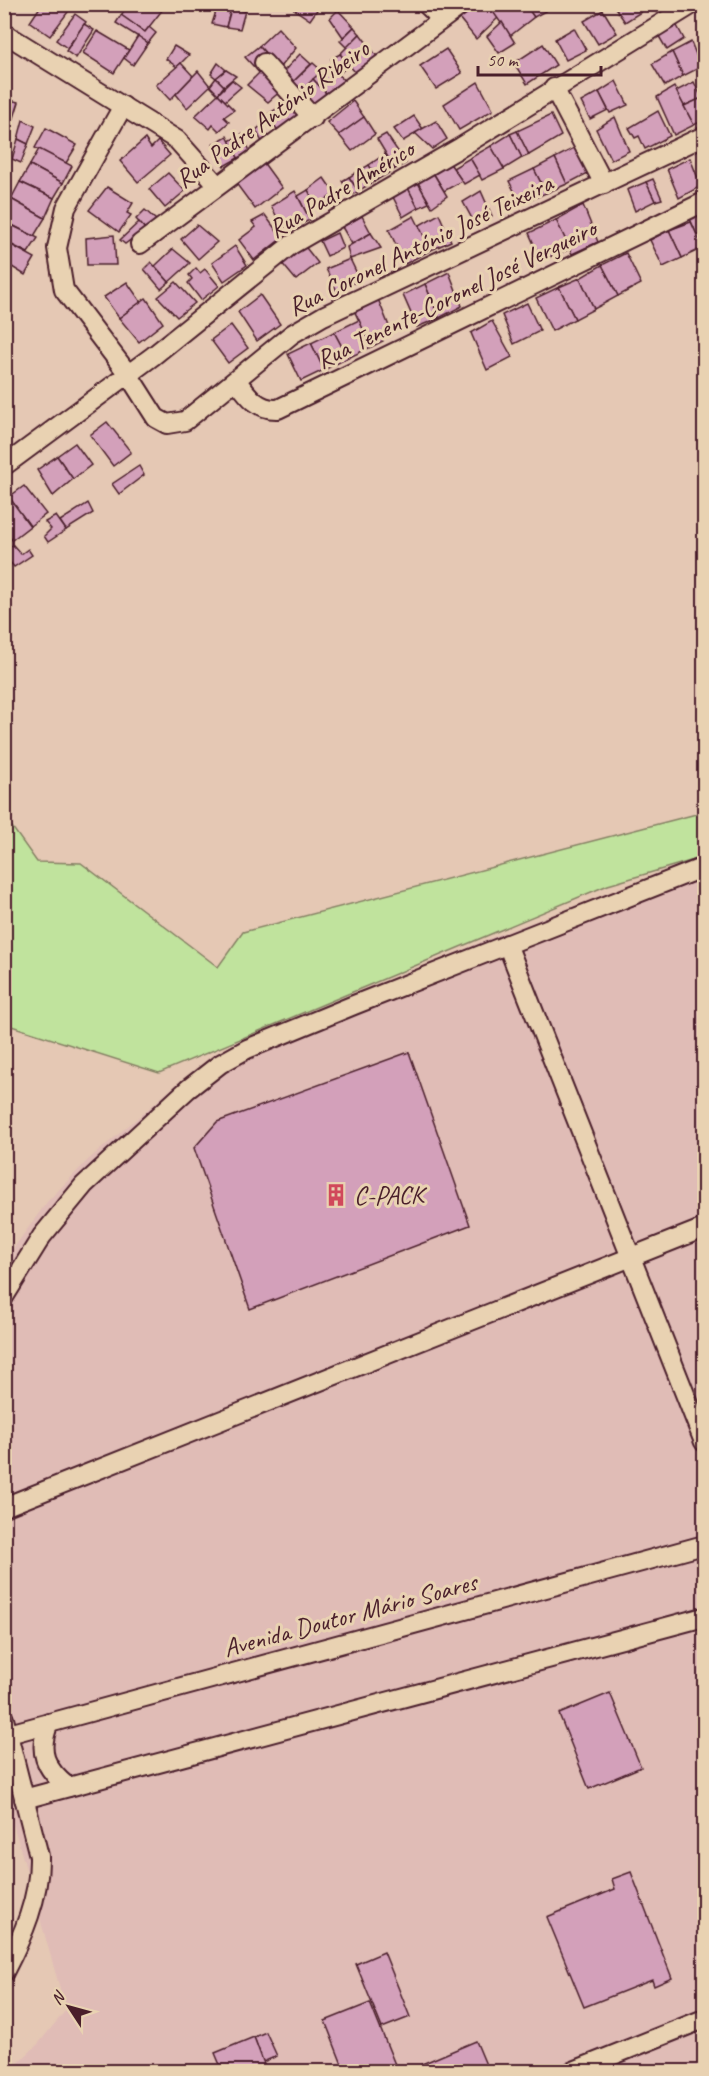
<svg xmlns="http://www.w3.org/2000/svg" width="709" height="2076" font-family="Caveat,sans-serif">
<rect width="100%" height="100%" fill="#e5c8b4"/>
<filter id="ink" filterUnits="userSpaceOnUse"><feTurbulence type="fractalNoise" baseFrequency=".0167" numOctaves="2"/><feDisplacementMap in="SourceGraphic" scale="12" xChannelSelector="R" yChannelSelector="G"/><feConvolveMatrix kernelMatrix="1 2 1 2 8 2 1 2 1" color-interpolation-filters="sRGB"/></filter>
<g filter="url(#ink)">
<!-- built -->
<path fill="#e0bcb6" d="M704,858V2071H10L38,2044L66,2010L5,1795L4,1263L10,1253L47,1202L88,1160L182,1080L217,1054L498,935Z"/>
<!-- green -->
<path fill="#c0e39d" stroke="#858164" stroke-width="1.5" d="M704,812V857L608,885L159,1073L5,1024V817L37,862L81,863L218,967L243,932Z"/>
<!-- building -->
<g fill="#d3a0ba" stroke="#4a1f2b" stroke-width="1.5">
<path d="M42,4H57L68,12L50,36L30,22Z"/>
<path d="M129,4H167L145,32L121,15Z"/>
<path d="M298,4H310L317,10L310,20L294,9Z"/>
<path d="M476,4H488L498,18L476,39L459,18Z"/>
<path d="M492,4H525L534,17L510,36L489,6Z"/>
<path d="M525,4H549L551,8L534,17Z"/>
<path d="M616,4H637L641,12L625,22L614,6Z"/>
<path d="M218,5L231,9L226,27L212,24Z"/>
<path d="M231,9L245,11L240,29L226,27Z"/>
<path d="M338,10L354,27L343,37L330,18Z"/>
<path d="M603,10L617,33L598,44L584,21Z"/>
<path d="M75,14L86,22L67,48L56,40Z"/>
<path d="M121,15L145,32L149,27L156,33L148,43L116,23Z"/>
<path d="M502,22L515,43L499,53L487,36Z"/>
<path d="M84,24L94,30L76,58L66,51Z"/>
<path d="M676,24L684,39L667,50L657,33Z"/>
<path d="M354,27L360,34L347,48L340,41Z"/>
<path d="M278,28L296,48L279,68L259,46Z"/>
<path d="M574,28L586,50L566,60L555,39Z"/>
<path d="M97,31L129,50L114,73L83,53Z"/>
<path d="M360,34L379,59L359,77L340,54Z"/>
<path d="M138,36L148,43L133,65L124,58Z"/>
<path d="M691,42L701,67L683,76L672,52Z"/>
<path d="M543,44L556,65L527,84L514,63Z"/>
<path d="M174,46L189,55L177,67L166,59Z"/>
<path d="M259,46L268,56L254,67L245,57Z"/>
<path d="M446,49L462,73L436,89L420,66Z"/>
<path d="M672,52L683,76L665,86L652,64Z"/>
<path d="M300,54L311,64L293,82L283,72Z"/>
<path d="M340,54L349,65L341,72L331,59Z"/>
<path d="M181,63L193,76L170,100L156,85Z"/>
<path d="M218,63L226,70L216,78L211,74Z"/>
<path d="M313,63L322,71L300,93L293,82Z"/>
<path d="M330,64L345,82L329,96L313,79Z"/>
<path d="M264,68L283,89L268,102L247,85Z"/>
<path d="M226,70L236,76L224,86L216,78Z"/>
<path d="M198,71L210,86L187,108L176,94Z"/>
<path d="M216,78L224,86L218,94L210,86Z"/>
<path d="M313,79L332,100L318,109L300,93Z"/>
<path d="M232,80L241,87L225,101L218,94Z"/>
<path d="M616,81L628,105L610,113L599,92Z"/>
<path d="M478,82L493,110L459,130L444,104Z"/>
<path d="M694,82L702,98L684,106L676,91Z"/>
<path d="M674,87L694,125L674,135L657,97Z"/>
<path d="M599,92L608,110L590,119L581,102Z"/>
<path d="M218,94L234,110L224,117L229,122L219,131L213,125L210,129L195,116Z"/>
<path d="M704,97V120L694,125L684,106Z"/>
<path d="M4,99L19,102L12,124L4,122Z"/>
<path d="M289,101L303,118L279,132L267,115Z"/>
<path d="M353,101L364,117L339,135L327,122Z"/>
<path d="M658,111L670,136L645,149L639,136L635,138L629,128Z"/>
<path d="M551,115L561,136L529,155L517,131Z"/>
<path d="M414,116L423,129L403,141L394,129Z"/>
<path d="M364,117L375,134L352,151L339,135Z"/>
<path d="M615,117L629,151L611,160L596,129Z"/>
<path d="M23,120L35,126L28,144L18,139Z"/>
<path d="M436,121L447,139L432,149L415,133Z"/>
<path d="M261,126L269,140L263,144L256,130Z"/>
<path d="M46,128L77,145L66,163L35,148Z"/>
<path d="M517,131L529,155L522,158L510,134Z"/>
<path d="M242,134L250,151L238,158L229,141Z"/>
<path d="M386,134L406,163L395,169L377,139Z"/>
<path d="M510,134L522,158L504,169L491,146Z"/>
<path d="M227,136L238,158L224,166L213,144Z"/>
<path d="M18,139L28,144L21,163L12,159Z"/>
<path d="M145,139L151,148L158,141L170,155L138,182L120,161Z"/>
<path d="M491,146L504,169L482,180L470,158Z"/>
<path d="M576,147L588,173L567,184L555,158Z"/>
<path d="M39,149L72,166L63,183L30,165Z"/>
<path d="M385,154L395,169L377,180L369,165Z"/>
<path d="M470,158L480,175L464,184L453,168Z"/>
<path d="M555,158L567,184L546,193L534,169Z"/>
<path d="M690,158L701,186L679,198L667,169Z"/>
<path d="M263,162L282,188L255,209L235,182Z"/>
<path d="M449,162L462,181L444,191L432,171Z"/>
<path d="M30,165L63,183L54,198L20,182Z"/>
<path d="M369,165L377,180L370,184L362,169Z"/>
<path d="M362,169L370,184L358,191L349,177Z"/>
<path d="M534,169L546,193L521,204L509,181Z"/>
<path d="M432,171L447,196L432,207L417,181Z"/>
<path d="M168,173L185,191L165,208L149,189Z"/>
<path d="M349,177L358,191L351,196L342,181Z"/>
<path d="M324,178L335,194L316,206L308,190Z"/>
<path d="M653,179L662,199L655,201L646,182Z"/>
<path d="M417,181L429,203L418,208L407,186Z"/>
<path d="M20,182L54,198L45,218L11,199Z"/>
<path d="M646,182L655,201L635,211L627,190Z"/>
<path d="M407,186L418,208L403,217L392,195Z"/>
<path d="M107,187L133,203L127,213L131,215L119,232L89,210Z"/>
<path d="M308,190L316,206L306,212L298,196Z"/>
<path d="M295,191L310,220L301,224L299,220L283,228L271,206Z"/>
<path d="M481,191L492,216L475,224L463,202Z"/>
<path d="M11,199L45,218L34,236L4,221V211Z"/>
<path d="M583,205L598,242L572,254L556,220Z"/>
<path d="M145,210L156,220L145,229L136,219Z"/>
<path d="M704,211V247L703,248L690,219Z"/>
<path d="M439,214L451,241L431,250L418,226Z"/>
<path d="M265,215L282,238L254,260L239,240L256,227L252,222Z"/>
<path d="M362,216L371,233L352,244L342,227Z"/>
<path d="M414,216L431,250L405,264L389,230Z"/>
<path d="M556,220L570,249L541,260L529,233Z"/>
<path d="M5,222L38,238L28,253L4,241Z"/>
<path d="M139,222L145,229L125,244L120,240Z"/>
<path d="M691,222L703,248L682,258L669,230Z"/>
<path d="M197,225L217,242L198,259L181,239Z"/>
<path d="M669,230L682,258L663,267L650,240Z"/>
<path d="M337,233L343,248L327,256L320,241Z"/>
<path d="M371,233L381,248L350,259L347,247Z"/>
<path d="M114,235L116,265H87L86,238Z"/>
<path d="M4,241L35,258L25,275L4,262Z"/>
<path d="M303,244L318,263L296,280L280,261Z"/>
<path d="M235,246L247,265L224,281L212,263Z"/>
<path d="M173,249L190,263L169,282L155,266Z"/>
<path d="M626,253L641,284L618,296L602,265Z"/>
<path d="M350,259L360,280L337,291L326,269Z"/>
<path d="M151,262L169,282L161,289L144,269Z"/>
<path d="M602,265L618,296L594,309L580,278Z"/>
<path d="M196,268L200,273L205,269L219,286L201,300L188,283L192,279L189,275Z"/>
<path d="M449,272L462,306L439,318L425,284Z"/>
<path d="M580,278L594,309L575,319L559,287Z"/>
<path d="M127,282L141,302L119,318L104,297Z"/>
<path d="M176,282L195,303L177,317L158,297Z"/>
<path d="M425,284L439,318L417,327L403,295Z"/>
<path d="M559,287L575,319L552,331L536,298Z"/>
<path d="M260,295L280,324L257,341L238,312Z"/>
<path d="M146,298L163,323L139,342L119,318Z"/>
<path d="M378,299L391,331L381,336L383,341L371,347L354,310Z"/>
<path d="M527,303L540,331L514,344L502,315Z"/>
<path d="M359,320L371,347L348,358L334,332Z"/>
<path d="M492,321L512,357L487,370L471,333Z"/>
<path d="M231,325L248,348L228,363L211,340Z"/>
<path d="M334,332L348,358L324,370L311,343Z"/>
<path d="M311,343L324,370L301,381L288,354Z"/>
<path d="M107,422L131,452L113,466L90,435Z"/>
<path d="M75,443L91,465L73,479L57,456Z"/>
<path d="M57,456L73,479L53,496L37,470Z"/>
<path d="M139,466L144,475L119,494L112,484Z"/>
<path d="M24,486L46,514L30,526L9,497Z"/>
<path d="M9,497L30,526L12,540L4,529V499Z"/>
<path d="M88,503L93,513L66,530L60,521Z"/>
<path d="M56,516L66,530L48,542L44,536L51,529L45,522Z"/>
<path d="M13,545L21,554L28,549L32,555L14,567L4,555V551Z"/>
<path d="M409,1052L470,1225L250,1309L194,1148L217,1122Z"/>
<path d="M610,1693L641,1767L589,1789L559,1714Z"/>
<path d="M631,1872L672,1978L654,1986L652,1980L584,2007L547,1917L615,1889L612,1879Z"/>
<path d="M384,1952L410,2017L382,2028L356,1964Z"/>
<path d="M370,2003L398,2072H345L325,2021Z"/>
<path d="M266,2032L277,2056L263,2062L254,2037Z"/>
<path d="M254,2037L267,2072H223L215,2053Z"/>
<path d="M476,2041L489,2072H425L422,2064Z"/>
</g>
<g fill="none" stroke-linecap="round" stroke-linejoin="round">
<!-- minor casing -->
<g stroke="#4a1f2b" stroke-width="22">
<g id="minor">
<path d="M426,4L442,19"/>
<path d="M4,33L177,140L217,185"/>
<path d="M264,63L313,118"/>
<path d="M554,88L604,184"/>
<path d="M123,106L66,208L57,248L64,290L128,374L156,418L167,424L185,421L292,334L323,316L704,136"/>
<path d="M140,244L463,4"/>
<path d="M237,381C248,396 258,410 278,409L704,202"/>
<path d="M4,466L153,356L291,245L461,147L693,4"/>
<path d="M507,944L704,1442"/>
<path d="M4,1297L42,1236L84,1185L188,1089L220,1064L247,1049L354,1005L704,867"/>
<path d="M4,1507L704,1228"/>
<path d="M4,1719L39,1856C40,1897 23,1936 4,1972"/>
<path d="M49,1723C37,1751 45,1769 68,1787"/>
<path d="M9,1734L704,1545"/>
<path d="M24,1799L704,1617"/>
<path d="M571,2072L704,2019"/>
</g>
</g>
<!-- minor -->
<use href="#minor" stroke="#e9d2b2" stroke-width="18"/>
</g>
</g>
<!-- icons -->
<defs>
<g id="building-bare" transform="scale(1.8)"><path d="M-4-6H4V6H1V3H-1V6H-4ZM-2.5-4.3h1.7v1.8h-1.7ZM.8-4.3h1.7v1.8H.8ZM-2.5-1h1.7V.8h-1.7ZM.8-1h1.7V.8H.8Z" fill="#d1495b" stroke="#e9d2b2" stroke-width="2.5" paint-order="stroke"/></g>
</defs>
<g fill-rule="evenodd">
<use href="#building-bare" x="336" y="1195"/>
</g>
<g text-anchor="middle" dominant-baseline="central" stroke-width="6" stroke-linejoin="round" paint-order="stroke">
<!-- street labels -->
<g font-size="26" fill="#4a1f2b" stroke="#e9d2b2">
<text transform="translate(272 114) rotate(-36)">Rua Padre António Ribeiro</text>
<text transform="translate(341 189) rotate(-31)">Rua Padre Américo</text>
<text transform="translate(420 245) rotate(-26)">Rua Coronel António José Teixeira</text>
<text transform="translate(456 294) rotate(-26)">Rua Tenente-Coronel José Vergueiro</text>
<text transform="translate(350 1615) rotate(-15)">Avenida Doutor Mário Soares</text>
</g>
<!-- poi labels -->
<g font-size="26" fill="#4a1f2b" stroke="#e9d2b2" text-anchor="start">
<text x="354" y="1195">C-PACK</text>
</g>
</g>
<!-- margin -->
<rect width="709" height="2076" fill="none" stroke="#e9d2b2" stroke-width="24"/>
<rect x="12" y="12" width="685" height="2052" fill="none" stroke="#4a1f2b" stroke-width="2" filter="url(#ink)"/>
<!-- north arrow -->
<g transform="translate(69 2007) rotate(306)" stroke="#e9d2b2" stroke-width="4.5" paint-order="stroke">
<path d="M0-4.5L10 22L0 15L-10 22Z" fill="#4a1f2b"/>
<text y="-9" font-size="16" font-weight="bold" text-anchor="middle" fill="#4a1f2b">N</text>
</g>
<!-- scale -->
<path d="M478 66v9h123v-9" fill="none" stroke="#4a1f2b" stroke-width="3"/>
<text x="487" y="66" font-size="18" fill="#4a1f2b" stroke="#e9d2b2" stroke-width="4.5" paint-order="stroke">50 m</text>
</svg>
